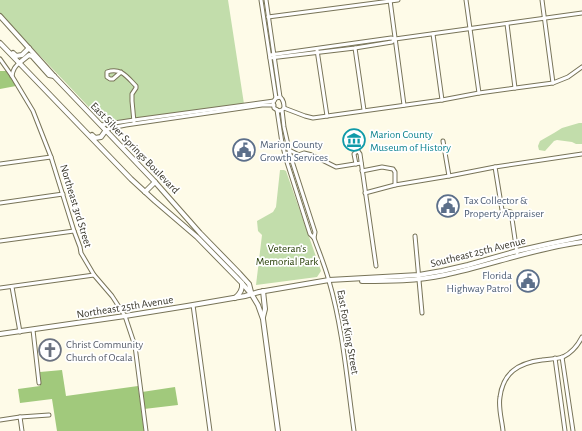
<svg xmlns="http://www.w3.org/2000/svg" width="582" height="431" font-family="'Alegreya Sans',sans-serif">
<rect width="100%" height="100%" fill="#fefbe8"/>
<!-- green -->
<g fill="#c2ddab">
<path d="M0,0H228L244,104L104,123L68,85L0,14Z"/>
<path d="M579,123H582V144H576L572,142L557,140L554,141L545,151L539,150L538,146L540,141L554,133L562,128Z"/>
<path d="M280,170H284L286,171L321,271L317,277L256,285L262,235L258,231L257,221L273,212L276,207Z"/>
</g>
<!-- forest -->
<g fill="#a1c97c">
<path d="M0,71H6L16,86L0,89Z"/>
<path d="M62,370L66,396L138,386L144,431H57L52,399L20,403L18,389L40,386V384H41L40,372Z"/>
<path d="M175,387L178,405L144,409L142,392Z"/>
</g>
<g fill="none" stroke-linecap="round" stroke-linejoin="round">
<!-- minor casing -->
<g stroke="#787458" stroke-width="5">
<g id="minor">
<path d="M261,0L276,98"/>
<path d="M266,0L280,97"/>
<path d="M390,0L404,105"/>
<path d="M466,0L479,93"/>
<path d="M542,0L553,83"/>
<path d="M268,17L398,0"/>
<path d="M507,24L515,88"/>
<path d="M433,34L442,100"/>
<path d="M355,48L364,110"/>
<path d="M317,50L327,116"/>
<path d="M270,55L391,38L395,39L582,13"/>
<path d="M270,58L355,48L392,42L395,39"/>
<path d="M0,59L12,76L33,111L51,157L74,231L80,247L81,253L94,275L112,296L125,316L135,346L146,431"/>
<path d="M121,72L113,79H110L107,77V72C121,67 127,77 136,86V88L132,94V101L134,122"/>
<path d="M12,76C13,69 15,67 19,63"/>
<path d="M284,108L305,116L313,118L442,100L479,93L553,83L568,77L582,67"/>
<path d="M277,110L282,143L286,159L310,234L314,238C319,252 325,266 329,281C343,329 347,381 354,431"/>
<path d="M282,110L279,111L274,108L273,102L276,98L280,97C284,100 284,104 284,108L282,110L284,127L291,158L315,232L314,238"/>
<path d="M101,125L134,120L274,101"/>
<path d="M106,130L111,128L126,125L262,105H274"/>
<path d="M443,141L449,176"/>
<path d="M289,150L299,155"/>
<path d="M290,158L304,153L312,155L336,167L361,163"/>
<path d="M0,164L51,157"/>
<path d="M356,164L354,154L356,152L358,151L360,154L376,266"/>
<path d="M495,167L502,210L511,212L517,253"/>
<path d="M362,171L382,167L393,169L395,172V185"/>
<path d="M365,193L395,185L449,176L495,167L582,154"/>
<path d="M0,203L63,194"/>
<path d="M415,236L422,313"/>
<path d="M0,241L74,231"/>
<path d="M12,287L20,332"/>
<path d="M0,288L94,275"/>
<path d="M193,305L210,431"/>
<path d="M33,330L39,383"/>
<path d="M562,357L573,431"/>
<path d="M555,358L565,431"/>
<path d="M20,417L49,415"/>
<path d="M0,420L20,417L22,431"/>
<path d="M503,431C502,420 498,408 500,397C503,373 518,363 542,360C548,359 557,359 563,357C571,353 578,345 582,337"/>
</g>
</g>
<!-- major casing -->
<g stroke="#787458" stroke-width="6">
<g id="major">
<path d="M0,16L54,76L155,182L200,233L239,273L249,284L251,292"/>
<path d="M0,43L131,179L155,201L197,237L241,282L252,295L258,305L263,319L278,431"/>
<path d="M13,53L16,56L22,55L29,48"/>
<path d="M19,63L29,55L32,56L49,75L54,76"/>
<path d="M92,135L95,138L101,137L106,130"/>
<path d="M145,192L155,182"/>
<path d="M362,281C389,281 417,281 444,275C491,265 535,248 582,242"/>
<path d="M263,291L265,309L263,317"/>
<path d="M235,298C240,294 243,290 242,283"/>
<path d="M0,334L125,316L187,306L245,296L259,292L329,280L419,275L442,271L468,265L517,251L548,244L582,237"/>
</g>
</g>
<!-- minor -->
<use href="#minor" stroke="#fff" stroke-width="3"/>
<!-- major -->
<use href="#major" stroke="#fff" stroke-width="4"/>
</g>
<!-- icons -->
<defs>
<g id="museum-ring" transform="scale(1.15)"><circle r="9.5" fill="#fff" stroke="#0f9aa8" stroke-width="1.5"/><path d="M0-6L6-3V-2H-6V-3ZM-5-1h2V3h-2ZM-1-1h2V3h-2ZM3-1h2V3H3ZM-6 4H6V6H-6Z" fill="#0f9aa8"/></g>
<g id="civic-ring" transform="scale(1.15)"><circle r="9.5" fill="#fff" stroke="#5c6f8a" stroke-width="1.5"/><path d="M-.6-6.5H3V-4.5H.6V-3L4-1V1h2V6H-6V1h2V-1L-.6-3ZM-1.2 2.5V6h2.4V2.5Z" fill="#5c6f8a"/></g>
<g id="church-ring" transform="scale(1.15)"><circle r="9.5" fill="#fff" stroke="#6b7280" stroke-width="1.5"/><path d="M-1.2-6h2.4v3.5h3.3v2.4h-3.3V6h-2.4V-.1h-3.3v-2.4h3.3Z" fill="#6b7280"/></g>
</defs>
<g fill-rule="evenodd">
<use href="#museum-ring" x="354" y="140"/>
<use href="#civic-ring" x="244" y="150"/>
<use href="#civic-ring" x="448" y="206"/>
<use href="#civic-ring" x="528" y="281"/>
<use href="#church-ring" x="50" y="350"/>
</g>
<g text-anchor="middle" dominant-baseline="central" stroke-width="3.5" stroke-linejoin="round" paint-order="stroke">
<!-- culture labels -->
<g font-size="11" fill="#0d838f" stroke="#fff" text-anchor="start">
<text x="370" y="134">Marion County<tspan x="370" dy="13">Museum of History</tspan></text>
</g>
<!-- service labels -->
<g font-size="11" fill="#4e5e75" stroke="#fff" text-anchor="start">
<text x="260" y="144">Marion County<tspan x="260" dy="13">Growth Services</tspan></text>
<text x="464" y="200">Tax Collector &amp;<tspan x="464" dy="13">Property Appraiser</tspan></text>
<text x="512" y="275" text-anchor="end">Florida<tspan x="512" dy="13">Highway Patrol</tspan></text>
</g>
<!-- street labels -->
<g font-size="11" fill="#373529" stroke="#fff">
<text transform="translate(135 148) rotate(46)">East Silver Springs Boulevard</text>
<text transform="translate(76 206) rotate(73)">Northeast 3rd Street</text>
<text transform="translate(478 252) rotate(-14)">Southeast 25th Avenue</text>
<text transform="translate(125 307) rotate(-9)">Northeast 25th Avenue</text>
<text transform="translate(348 332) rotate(80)">East Fort King Street</text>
</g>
<!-- park labels -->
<g font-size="11" fill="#243c03" stroke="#fff">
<text x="287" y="248">Veteran's<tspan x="287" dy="13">Memorial Park</tspan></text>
</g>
<!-- worship labels -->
<g font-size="11" fill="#5b616d" stroke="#fff" text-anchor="start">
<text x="66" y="344">Christ Community<tspan x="66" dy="13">Church of Ocala</tspan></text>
</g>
</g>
</svg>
